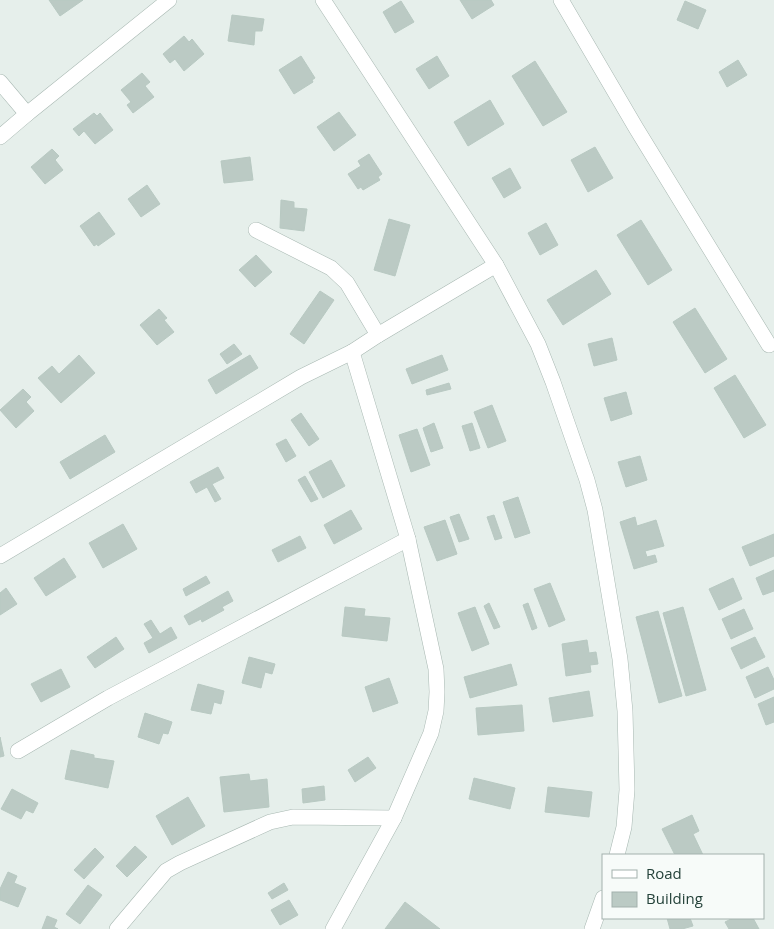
<svg xmlns="http://www.w3.org/2000/svg" width="774" height="929" font-family="'Open Sans',sans-serif">
<rect width="100%" height="100%" fill="#e6efeb"/>
<!-- building -->
<g fill="#bbcac4" stroke="#b8c9c2">
<path d="M49,0H83L60,16Z"/>
<path d="M460,0H491L494,5L472,19Z"/>
<path d="M401,1L414,22L395,33L383,12Z"/>
<path d="M685,1L706,10L698,29L677,20Z"/>
<path d="M232,15L264,19L262,31H255L254,45L228,41Z"/>
<path d="M184,36L189,42L192,39L204,54L184,71L175,59L170,63L163,54Z"/>
<path d="M301,56L315,78L312,80L313,82L294,94L279,70Z"/>
<path d="M437,56L449,76L429,89L416,69Z"/>
<path d="M738,60L747,75L727,87L719,72Z"/>
<path d="M535,61L567,112L543,126L512,76Z"/>
<path d="M142,73L150,82L145,86L154,97L133,113L127,105L131,102L121,90Z"/>
<path d="M490,100L504,124L468,146L454,122Z"/>
<path d="M339,112L356,135L334,151L317,127Z"/>
<path d="M94,113L97,116L100,113L113,130L95,144L84,131L79,136L73,129Z"/>
<path d="M595,147L613,178L588,192L571,160Z"/>
<path d="M52,149L59,156L55,160L63,170L45,184L31,167Z"/>
<path d="M369,154L382,174L378,177L380,180L363,190L361,187L358,189L348,174L361,166L358,161Z"/>
<path d="M250,157L253,180L224,183L221,161Z"/>
<path d="M510,168L521,188L504,198L492,178Z"/>
<path d="M147,185L160,204L141,217L128,199Z"/>
<path d="M281,200L294,202V208L307,209L304,231L280,228Z"/>
<path d="M99,212L115,234L98,246L97,244L94,246L80,226Z"/>
<path d="M389,219L410,225L395,276L374,270Z"/>
<path d="M641,220L672,270L648,285L617,235Z"/>
<path d="M546,223L558,245L540,255L528,233Z"/>
<path d="M256,255L272,272L255,287L239,270Z"/>
<path d="M596,270L611,294L563,325L547,300Z"/>
<path d="M320,291L334,300L304,344L290,334Z"/>
<path d="M695,308L727,359L705,373L673,322Z"/>
<path d="M159,309L167,318L164,320L174,332L157,345L140,325Z"/>
<path d="M612,338L617,360L594,366L588,344Z"/>
<path d="M234,344L242,354L227,364L220,354Z"/>
<path d="M79,355L95,373L61,403L38,378L52,366L59,374Z"/>
<path d="M250,355L258,368L216,394L208,380Z"/>
<path d="M442,355L448,370L412,384L406,369Z"/>
<path d="M735,375L766,425L744,438L714,388Z"/>
<path d="M449,383L451,389L427,395L426,390Z"/>
<path d="M23,389L31,397L26,402L34,411L16,428L0,410Z"/>
<path d="M626,392L632,414L611,421L604,398Z"/>
<path d="M492,405L506,441L488,448L474,412Z"/>
<path d="M301,413L319,439L309,446L291,420Z"/>
<path d="M434,423L443,448L431,452L423,428Z"/>
<path d="M472,423L480,448L470,451L462,426Z"/>
<path d="M417,429L430,465L411,472L399,435Z"/>
<path d="M105,435L115,452L70,479L60,462Z"/>
<path d="M286,439L296,456L286,462L276,444Z"/>
<path d="M640,456L647,480L626,487L618,462Z"/>
<path d="M331,460L345,486L323,498L309,472Z"/>
<path d="M218,467L224,478L212,484L221,499L215,502L207,487L196,493L190,482Z"/>
<path d="M305,476L318,499L311,502L298,480Z"/>
<path d="M518,497L530,533L515,538L503,502Z"/>
<path d="M351,510L362,529L334,544L324,525Z"/>
<path d="M459,514L469,539L459,542L450,517Z"/>
<path d="M494,515L502,538L495,540L487,517Z"/>
<path d="M635,517L637,526L656,520L664,546L645,551L647,557L655,555L657,562L634,569L620,522Z"/>
<path d="M445,520L457,554L437,561L424,527Z"/>
<path d="M123,524L137,549L103,568L89,543Z"/>
<path d="M774,534V556L750,566L742,547Z"/>
<path d="M300,536L306,548L278,562L272,550Z"/>
<path d="M64,558L76,577L46,596L34,578Z"/>
<path d="M774,570V591L763,595L756,578Z"/>
<path d="M206,576L210,583L186,596L183,589Z"/>
<path d="M733,578L742,599L719,610L709,589Z"/>
<path d="M550,583L565,620L549,627L534,589Z"/>
<path d="M6,588L17,604L0,615V593Z"/>
<path d="M228,591L233,601L222,607L224,610L202,622L201,619L189,625L184,616Z"/>
<path d="M489,603L500,627L494,629L484,606Z"/>
<path d="M528,603L537,628L532,630L523,605Z"/>
<path d="M345,607L365,609L364,616L390,618L387,641L342,636Z"/>
<path d="M475,607L489,644L472,651L458,613Z"/>
<path d="M683,607L706,690L686,696L663,613Z"/>
<path d="M744,609L753,629L731,639L722,619Z"/>
<path d="M658,611L682,696L659,703L636,617Z"/>
<path d="M151,620L160,634L171,627L177,638L149,653L144,643L153,638L144,624Z"/>
<path d="M116,637L124,649L95,668L87,657Z"/>
<path d="M755,637L765,657L741,669L731,648Z"/>
<path d="M587,640L589,653L596,652L598,664L590,665L591,672L566,676L562,644Z"/>
<path d="M249,657L275,664L272,674L265,672L261,688L242,683Z"/>
<path d="M511,664L517,685L470,698L464,677Z"/>
<path d="M768,667L774,680V689L755,698L746,677Z"/>
<path d="M61,669L70,687L41,702L31,684Z"/>
<path d="M389,678L398,703L373,712L365,687Z"/>
<path d="M198,684L224,691L221,704L214,702L211,714L191,710Z"/>
<path d="M589,691L593,716L553,722L549,698Z"/>
<path d="M774,697V722L766,725L758,704Z"/>
<path d="M522,705L524,731L478,735L476,708Z"/>
<path d="M145,713L172,722L168,734L163,733L159,744L138,737Z"/>
<path d="M0,737L4,756L0,757Z"/>
<path d="M71,750L94,755V758L114,761L108,788L65,779Z"/>
<path d="M368,757L376,768L355,782L348,770Z"/>
<path d="M249,774L250,781L267,779L269,807L224,812L220,777Z"/>
<path d="M474,778L515,788L510,809L469,799Z"/>
<path d="M324,786L325,800L303,803L302,789Z"/>
<path d="M548,787L592,792L589,817L545,812Z"/>
<path d="M12,789L38,803L33,813L26,810L21,819L1,809Z"/>
<path d="M188,797L205,826L172,845L156,816Z"/>
<path d="M692,815L699,831L693,834L703,855H675L662,829Z"/>
<path d="M135,846L147,857L127,877L116,866Z"/>
<path d="M95,848L104,857L84,879L74,870Z"/>
<path d="M8,872L17,876L14,883L26,888L18,907L0,900V889Z"/>
<path d="M284,883L288,890L272,899L268,893Z"/>
<path d="M88,885L102,895L80,924L66,914Z"/>
<path d="M289,900L298,915L280,925L271,910Z"/>
<path d="M405,902L440,929H385Z"/>
<path d="M47,916L57,920L54,927L58,929H42Z"/>
<path d="M667,918H690L693,926L682,929H670Z"/>
<path d="M733,918H753L759,929H729L725,922Z"/>
</g>
<g fill="none" stroke-linecap="round" stroke-linejoin="round">
<!-- minor casing -->
<g stroke="#a8b8b2" stroke-width="16">
<g id="minor">
<path d="M323,0L496,265L378,335L352,352L408,539L436,669L437,692L436,711L431,733L394,818L333,929"/>
<path d="M561,0L636,128L769,345"/>
<path d="M0,82L27,114"/>
<path d="M0,137L27,114L169,0"/>
<path d="M256,230L331,268L347,283L378,335"/>
<path d="M496,265L538,344L553,382L587,480L595,510L620,659L625,711L627,790L624,827L617,855"/>
<path d="M0,556L301,377L352,352"/>
<path d="M18,751L108,698L408,539"/>
<path d="M117,929L166,871L180,863L270,822L293,817L394,818"/>
<path d="M592,929L603,898"/>
</g>
</g>
<!-- minor -->
<use href="#minor" stroke="#fff" stroke-width="15"/>
</g>
<!-- legend -->
<rect x="602" y="854" width="162" height="65" fill="#f7fbf9" stroke="#a3b1ad"/>
<rect x="612" y="870" width="25" height="8" fill="#ffffff" stroke="#a3b1ad"/>
<text x="646" y="879" font-size="15" fill="#24423a">Road</text>
<rect x="612" y="892" width="25" height="15" fill="#bbcac4" stroke="#a3b1ad"/>
<text x="646" y="904" font-size="15" fill="#24423a">Building</text>
</svg>
